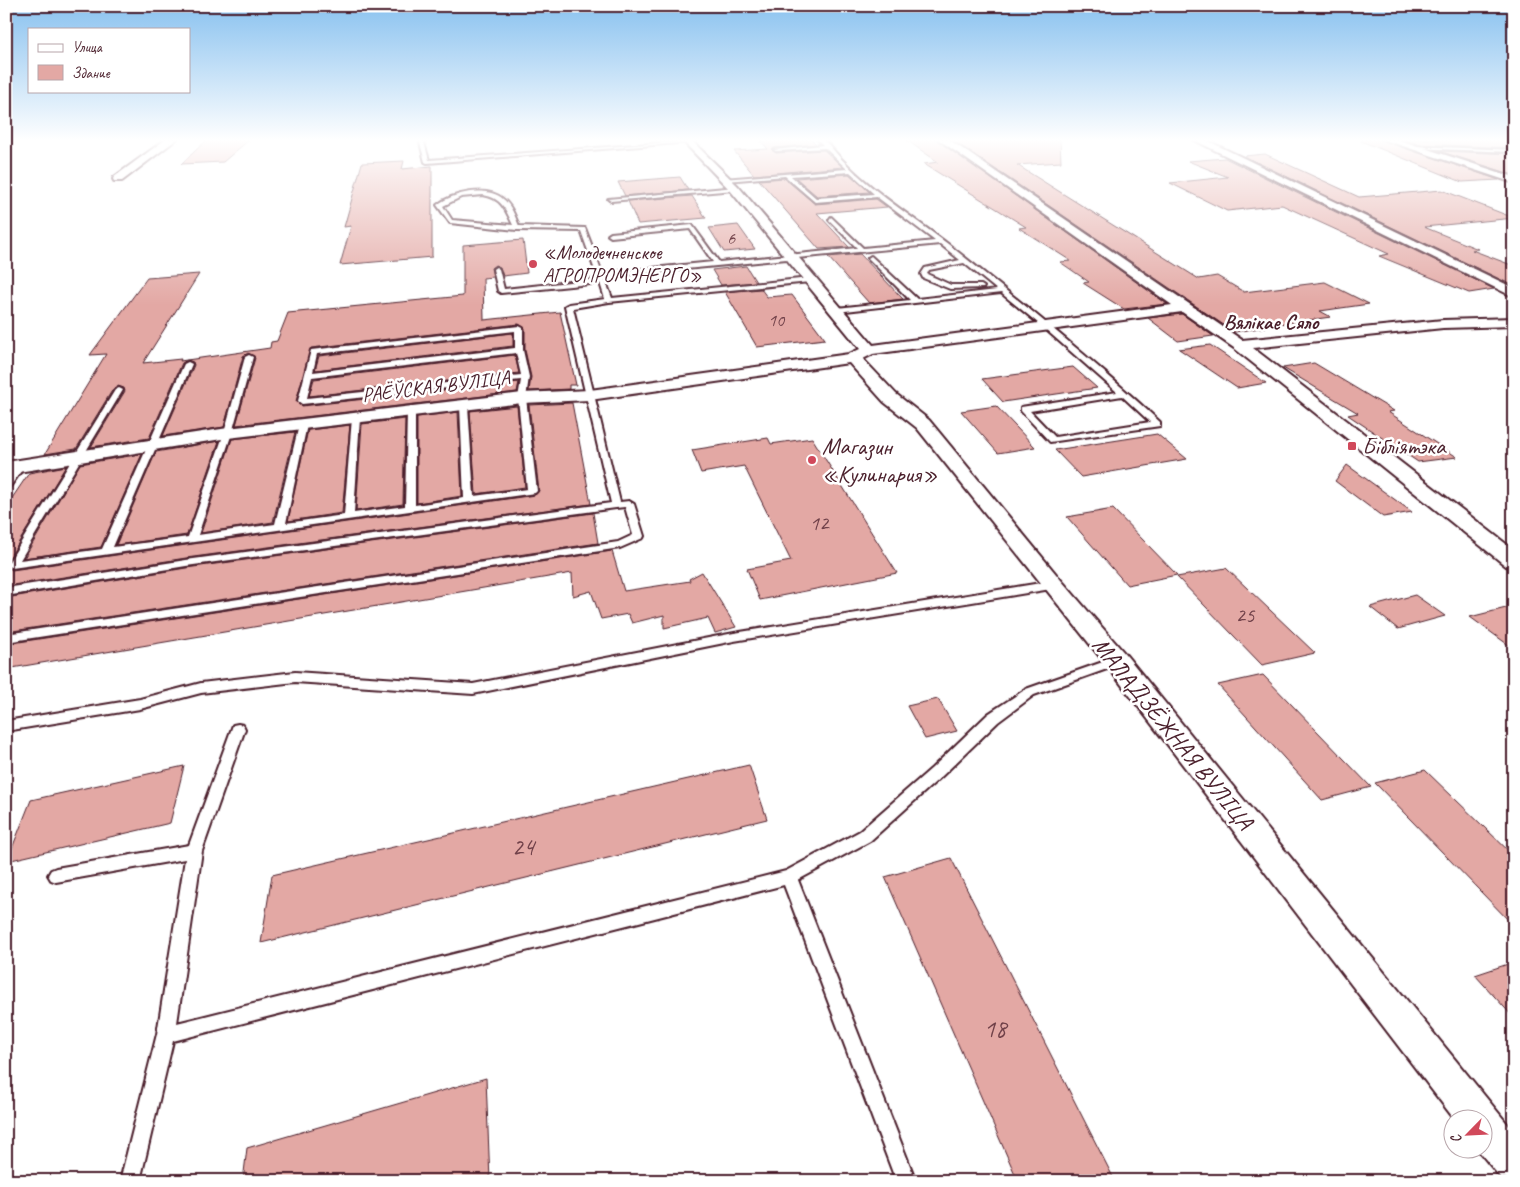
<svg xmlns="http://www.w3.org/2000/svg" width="1520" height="1187" font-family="Caveat,sans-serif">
<rect width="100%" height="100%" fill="#fff"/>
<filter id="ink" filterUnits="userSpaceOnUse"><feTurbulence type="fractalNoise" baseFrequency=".02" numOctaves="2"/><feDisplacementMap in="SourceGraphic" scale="10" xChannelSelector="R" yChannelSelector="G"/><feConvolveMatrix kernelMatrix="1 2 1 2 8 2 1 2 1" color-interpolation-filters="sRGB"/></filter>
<g filter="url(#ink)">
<!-- building -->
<g fill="#e3a8a4" stroke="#4a1f2b">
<path d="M208,139H250L223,162L181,164Z"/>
<path d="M794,139H811L816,144L774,148L772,150L776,153L824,150L843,167L754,175L734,151L768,149L761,141Z"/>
<path d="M905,139H936L1167,304L1124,309L1083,283L1089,282L1060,262L1071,261L1019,228L1026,227L924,164L938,162Z"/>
<path d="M951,139H1060L1061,162L1017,165L1199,279L1217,276L1244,292L1325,282L1369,304L1320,311L1331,317L1263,326L1266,327L1234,332Z"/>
<path d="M1362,139H1380L1499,180L1462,182L1361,141Z"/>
<path d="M1402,139H1514V148L1419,144Z"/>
<path d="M1439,151L1514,154V175Z"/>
<path d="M1265,154L1359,197L1442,190L1514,218L1424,227L1478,249L1472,250L1514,266V286L1244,156Z"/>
<path d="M1225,158L1494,289L1469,293L1379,256L1389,254L1282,205L1227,211L1170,183L1228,177L1188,161Z"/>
<path d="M404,161L402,169L432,166V257L340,265L351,226L344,227L362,163Z"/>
<path d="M849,174L870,192L817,196L796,178Z"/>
<path d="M680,177L688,190L625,196L618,182Z"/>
<path d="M784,178L815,204L876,199L887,207L817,213L849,247L819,249L759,180Z"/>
<path d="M692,196L706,218L638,224L628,201Z"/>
<path d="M738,225L755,249L724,252L709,228Z"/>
<path d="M523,240L527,273L503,276L500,267L495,265L491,268L493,277L483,278L484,320L560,312L576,385H569V389L529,391L531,377L525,350V328L519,324L311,348L296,401L302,406L519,382L517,392L236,425L255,358L248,353L243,356L224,427L163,436L194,365L193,362L187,360L182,363L149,438L91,447L125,391L124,388L118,386L113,389L76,449L45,454L106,354L90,355L147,278L199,274L143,363L181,359L180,361L270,348L271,342L277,341L288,313L463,296V245Z"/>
<path d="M860,254L903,299L869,303L828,257Z"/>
<path d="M746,266L756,282L721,285L712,270Z"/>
<path d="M761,289L767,297L792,295L825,339L757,347L725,292Z"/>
<path d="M1182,314L1213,336L1178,341L1148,318Z"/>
<path d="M513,333V346L315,370L319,356Z"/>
<path d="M1210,345L1266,383L1237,388L1179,349Z"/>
<path d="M515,355L519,373L309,396L314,379Z"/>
<path d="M1314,363L1394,411L1388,412L1457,457L1418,462L1348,415L1358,413L1283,368Z"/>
<path d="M1073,367L1097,388L1003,402L982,379Z"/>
<path d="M572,403L591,504L186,558L6,586V567L12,570L535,495L539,491L529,405Z"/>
<path d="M517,406L525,487L476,494L470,411Z"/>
<path d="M996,406L1035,447L998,453L961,411Z"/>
<path d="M458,412L462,496L417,503V417Z"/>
<path d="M405,419L403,504L356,511L362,424Z"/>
<path d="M350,425L342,513L288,521L308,430Z"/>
<path d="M295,432L273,522L201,533L232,439Z"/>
<path d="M1157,434L1187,459L1081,477L1055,450Z"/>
<path d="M768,438L771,444L812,438L897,573L760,600L747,569L791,561L744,466L701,473L692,450Z"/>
<path d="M219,441L187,535L116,545L156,452Z"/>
<path d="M142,454L101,547L24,558L80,464Z"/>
<path d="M1347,465L1412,512L1383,517L1335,481Z"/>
<path d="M66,466L6,563V507L29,473Z"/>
<path d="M1113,509L1177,575L1127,585L1067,517Z"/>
<path d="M593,513L598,543L6,632V598L186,568Z"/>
<path d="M612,551L624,591L690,581L689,579L702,572L736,627L715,633L708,618L664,628V615L632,623L628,614L601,619L591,591L573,596L572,573L6,669V644Z"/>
<path d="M1226,568L1315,653L1262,665L1177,577Z"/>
<path d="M1415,595L1445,616L1398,629L1370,607Z"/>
<path d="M1514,606V649L1470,617Z"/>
<path d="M1263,675L1371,787L1322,800L1218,685Z"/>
<path d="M938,699L957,731L925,739L907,706Z"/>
<path d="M749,765L767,819L261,943L272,875Z"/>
<path d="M184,766L170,823L7,861L31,800Z"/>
<path d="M1425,770L1514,856V926L1375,783Z"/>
<path d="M951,858L1115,1181H1018L885,877Z"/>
<path d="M1514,962V1018L1475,975Z"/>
<path d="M486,1078L490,1181H243L247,1148Z"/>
</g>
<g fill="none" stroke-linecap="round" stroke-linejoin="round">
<!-- service casing -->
<g stroke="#4a1f2b" stroke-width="4">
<g id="service">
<path d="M419,139H423L429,160L689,141L691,142L427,163L425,162Z"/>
<path d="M817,139H822L829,145C862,185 907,213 948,244C1021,302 1092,359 1160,422V426L1050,442L1021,411V407L1117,392L1044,328L1001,293L837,312L833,310L837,308L910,300L868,258L871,256L917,299L997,290L964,263L929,270L927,274L951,285H981L984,287L983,288L950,289L923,278L921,274L925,268L960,260L940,244L604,277L612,298L810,278L813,280L810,282L609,302L573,308L620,502L629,501L634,504L644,536L643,538L620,548L6,642V634L618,542L633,535L625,507L616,508L186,566L6,596V588L186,560L611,503L565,306L569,304L605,299L600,283L501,293L498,291L493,269L496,267L499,269L504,289L598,279L581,231L517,230L450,223L437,205C452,193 487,185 503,199C511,205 515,216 519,226L585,228L602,273L713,262L690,229L611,237L608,235L611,233L692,225L719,262L857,248L829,220L831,217L863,248L935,241L877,197L815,202L785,176L726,181L723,179L847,169L825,148L776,151L774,150L823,145ZM850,172L874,194L816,198L791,176ZM483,195C502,198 506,210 513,225L452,220L443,206L461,197ZM1122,396L1150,422L1055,437L1030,411Z"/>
<path d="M1411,146L1514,150V152L1413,148Z"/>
<path d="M736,187L734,190L611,201L608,199Z"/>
<path d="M519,326L523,328V350L529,377L526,398L537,491L535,493L12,568L7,565L115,390L119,388L123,390L20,560L102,549L184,364L188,362L192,364L113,547L188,537L224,433L245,357L249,355L253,357L232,433L198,535L275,524L299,425L303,422L307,425L286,523L344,515L352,418L356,415L360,418L354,513L405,506L407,412L411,409L415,412V505L464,498L460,406L464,403L468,406L474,496L527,489L518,398L521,380L302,404L298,401L311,350ZM515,331V348L313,372L317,354ZM516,353L521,375L307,398L312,377Z"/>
<path d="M19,464L24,467L9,488L6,489V479L16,465Z"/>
<path d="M1053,581L1059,585L1057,588L734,641L473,694L295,682L201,693L140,709L6,731V721L140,699L201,683L295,672L473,684L734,633Z"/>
<path d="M1117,657L1121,658L1123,661L1121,664L1034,695L998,722L942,776L870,841L798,880L916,1181H896L784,885L173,1041L140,1181H120L157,1034L185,859L56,882L51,880L48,875L51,870L56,868L189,845L233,725L238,724L243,725L245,729L202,851L177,1023L786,871L860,831L932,768L988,714L1026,689Z"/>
</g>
</g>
<!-- minor casing -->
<g stroke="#4a1f2b" stroke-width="4">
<g id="minor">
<path d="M166,139H177L122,181H114L113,179L114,177Z"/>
<path d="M681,139H690L738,186L873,345L1172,305L938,139H948L1242,340L1443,320L1514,318V326L1443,328L1253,348L1514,550V568L1506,566L1234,348L1182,312L873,354L863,359L896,394L929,420L1061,580L1126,655L1514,1132V1181L1500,1177L1478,1150H1482V1120H1455L1108,667L917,428L884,402L849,363L590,400L522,403L228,438L6,474V462L228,428L522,393L590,390L849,354L860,349L730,190Z"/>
<path d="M1192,139H1204L1514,288V297Z"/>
<path d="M1382,139H1396L1514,177V183Z"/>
</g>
</g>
<!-- service -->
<use href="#service" fill="#fff" fill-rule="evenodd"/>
<!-- minor -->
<use href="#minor" fill="#fff" fill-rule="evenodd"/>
</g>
</g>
<!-- sky -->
<linearGradient id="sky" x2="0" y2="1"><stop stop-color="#88c1ef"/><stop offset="0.46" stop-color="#fff"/><stop offset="1" stop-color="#fff" stop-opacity="0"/></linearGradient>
<rect width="1520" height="305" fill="url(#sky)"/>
<!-- markers -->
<g fill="#d1495b" stroke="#fff" stroke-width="2">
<circle cx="533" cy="264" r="5"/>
<rect x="1347" y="441" width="10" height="10" rx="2.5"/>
<circle cx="812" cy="460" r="5"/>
</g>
<g text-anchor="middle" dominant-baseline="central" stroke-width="5" stroke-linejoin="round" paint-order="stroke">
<!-- far-number labels -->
<g font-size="18" fill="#704149">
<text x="731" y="238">6</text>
<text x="776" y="320">10</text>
</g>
<!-- far-poi labels -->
<g font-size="20" fill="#4a1f2b" stroke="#fff" text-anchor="start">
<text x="543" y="252">«Молодечненское<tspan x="543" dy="23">АГРОПРОМЭНЕРГО»</tspan></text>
</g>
<!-- far-street labels -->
<g font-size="20" fill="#4a1f2b" stroke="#fff">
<text transform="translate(436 386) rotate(-7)">РАЁЎСКАЯ ВУЛІЦА</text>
</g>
<!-- far-neighbourhood labels -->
<g font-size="21" font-weight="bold" fill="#4a1f2b" stroke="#fff">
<text x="1271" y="322">Вялікае Сяло</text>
</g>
<!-- number labels -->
<g font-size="21" fill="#704149">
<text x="819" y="523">12</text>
<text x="1245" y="615">25</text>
</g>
<!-- poi labels -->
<g font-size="24" fill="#4a1f2b" stroke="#fff" text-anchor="start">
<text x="822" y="446">Магазин<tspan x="822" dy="28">«Кулинария»</tspan></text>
<text x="1362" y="446">Бібліятэка</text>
</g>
<!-- street labels -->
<g font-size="24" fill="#4a1f2b" stroke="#fff">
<text transform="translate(1173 733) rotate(51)">МАЛАДЗЁЖНАЯ ВУЛІЦА</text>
</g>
<!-- near-number labels -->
<g font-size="25" fill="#704149">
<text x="523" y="847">24</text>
<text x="995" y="1029">18</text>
</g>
</g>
<!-- margin -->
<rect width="1520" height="1187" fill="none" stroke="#fff" stroke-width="25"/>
<rect x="12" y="12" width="1495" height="1162" fill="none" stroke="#4a1f2b" stroke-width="2" filter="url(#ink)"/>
<!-- legend -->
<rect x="28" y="28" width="162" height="65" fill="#ffffff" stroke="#b7a5aa"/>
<rect x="38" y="44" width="25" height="8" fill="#ffffff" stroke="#b7a5aa"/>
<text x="72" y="52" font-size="15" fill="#4a1f2b">Улица</text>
<rect x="38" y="65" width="25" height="15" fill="#e3a8a4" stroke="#b7a5aa"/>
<text x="72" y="78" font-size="15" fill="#4a1f2b">Здание</text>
<!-- north arrow -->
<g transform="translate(1468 1134) rotate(246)"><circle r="24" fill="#ffffff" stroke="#b7a5aa"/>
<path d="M0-4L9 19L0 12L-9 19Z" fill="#d1495b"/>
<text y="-8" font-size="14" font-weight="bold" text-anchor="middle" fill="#4a1f2b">С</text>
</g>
</svg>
